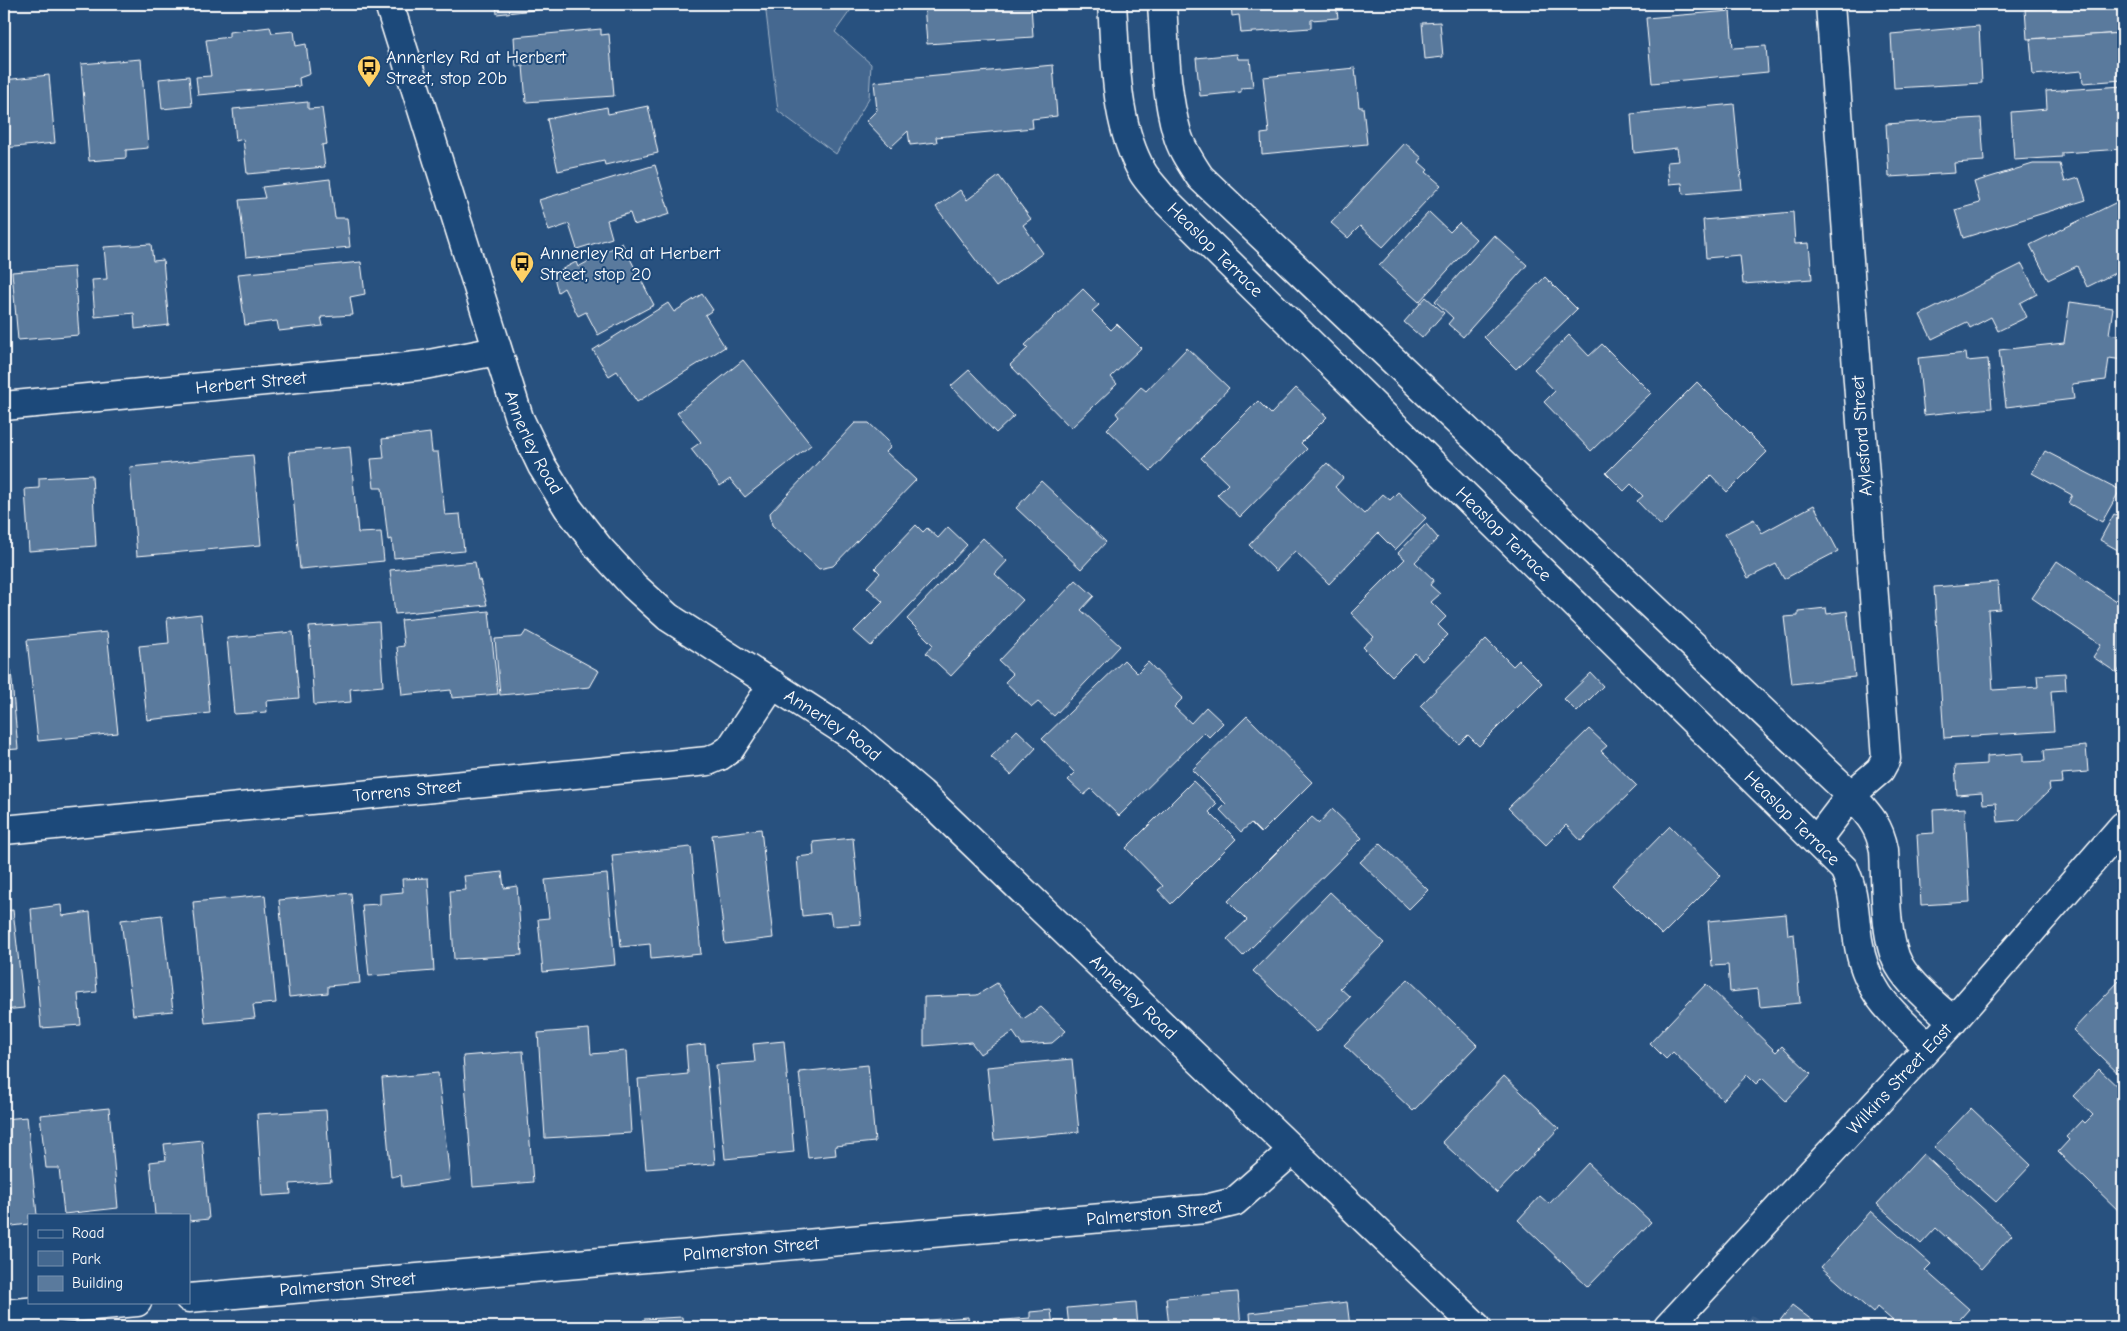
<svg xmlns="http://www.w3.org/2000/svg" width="2127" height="1331" font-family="'Comic Neue',sans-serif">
<rect width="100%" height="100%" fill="#28517f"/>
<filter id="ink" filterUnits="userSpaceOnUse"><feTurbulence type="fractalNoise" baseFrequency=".02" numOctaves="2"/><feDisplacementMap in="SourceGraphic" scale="10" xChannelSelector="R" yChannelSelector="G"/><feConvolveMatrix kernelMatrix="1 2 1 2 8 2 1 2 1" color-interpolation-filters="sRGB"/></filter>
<g filter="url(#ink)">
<!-- built -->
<path fill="#375d88" d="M1752,1315L1769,1327H1742Z"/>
<!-- green -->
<path fill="#446890" stroke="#a2b4c8" d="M765,4H855L835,32L871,64L869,98L836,154L778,111Z"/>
<!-- building -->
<g fill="#5a7a9d" stroke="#fff">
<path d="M496,4H589L497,14Z"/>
<path d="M924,4H1031L1033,37L927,44Z"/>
<path d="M1231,4H1336L1338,18L1311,20V28L1241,33L1239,15L1232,16Z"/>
<path d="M2060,4H2116V10L2123,9V33L2027,39L2025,9L2060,7Z"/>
<path d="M1730,11L1733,48L1766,46L1768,72L1652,83L1646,18Z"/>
<path d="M1440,22L1443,57L1425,59L1422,23Z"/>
<path d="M1979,26L1982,83L1894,88L1891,34Z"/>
<path d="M270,27L272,33L294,31L296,46L306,44L310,74L299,78L300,86L198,95L196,77L211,76L206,40L229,37V32Z"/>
<path d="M601,29V35L609,34L614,96L526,102L523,66L516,67L514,37Z"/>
<path d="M2123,33V80L2083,83L2082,71L2033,75L2030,39Z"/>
<path d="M1237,54L1238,59H1250L1253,87L1241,88V92L1200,96L1196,58Z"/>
<path d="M141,59L148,148L126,150V158L89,161L81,64Z"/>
<path d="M1053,65L1057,116L1032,119L1033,128L936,137L937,142L910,145L908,131L891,147L866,121L877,110L874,82Z"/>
<path d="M1355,68L1359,107H1363L1367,144L1262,154L1261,134L1269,133L1263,77Z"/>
<path d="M49,75L55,143L4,148V80Z"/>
<path d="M189,76L192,106L162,109L159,79Z"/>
<path d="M2123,86V149L2062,153V157L2014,160L2011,112L2047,109L2046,91Z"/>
<path d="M308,102V109L322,108L327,144L322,145L325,167L247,174L243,139L236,141L233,109Z"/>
<path d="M1734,104L1742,189L1683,194L1682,183L1669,184L1667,162L1679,161L1677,148L1634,153L1631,114Z"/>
<path d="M648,106L658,153L605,165L604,161L558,171L547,119L607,107L608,114Z"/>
<path d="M1981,118L1984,161L1954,163L1955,173L1889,177L1886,124Z"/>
<path d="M1405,143L1422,158L1419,162L1428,170L1426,172L1441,185L1383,247L1360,226L1348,238L1331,223Z"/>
<path d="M2033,164H2060L2065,182L2079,178L2086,200L1963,238L1955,210L1980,203L1974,182Z"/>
<path d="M655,165L670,214L634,225L630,213L607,220L612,238L577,249L569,224L549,231L539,200Z"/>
<path d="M999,176L1031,219L1023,225L1043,253L996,287L936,207L960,190L967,200Z"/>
<path d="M330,179L335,218H347L350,247L246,257L239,200L265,198L262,187Z"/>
<path d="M2123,199V269L2087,287L2077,266L2048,280L2030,245Z"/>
<path d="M1429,212L1450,232L1459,223L1476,239L1419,302L1379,266Z"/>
<path d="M1793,212L1795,244L1809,243L1812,279L1743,284L1740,255L1706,258L1703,220Z"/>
<path d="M1494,235L1527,265L1463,337L1448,324L1453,318L1435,301Z"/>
<path d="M622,243L654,305L598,335L586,312L578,316L564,288L558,292L553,274L576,262L578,267Z"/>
<path d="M151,244L153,261L163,260L169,325L135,329L134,313L95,317L92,280L107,279L104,247Z"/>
<path d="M361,262L365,294L350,297L353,315L321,317L323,326L279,331L277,321L245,325L238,274Z"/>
<path d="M2022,264L2037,294L2020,303L2027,317L1998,331L1991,317L1970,328L1967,322L1932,339L1920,315Z"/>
<path d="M74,267L79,335L18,340L12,272Z"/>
<path d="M1545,277L1577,309L1516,369L1484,337Z"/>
<path d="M1083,289L1099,305L1092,311L1111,330L1117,324L1141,348L1111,377L1117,384L1071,428L1010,365L1028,348L1025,345Z"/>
<path d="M702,294L713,310L705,315L725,347L637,402L617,371L609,376L593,350L668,303L674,312Z"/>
<path d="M1426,297L1444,313L1422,338L1404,322Z"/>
<path d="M2070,302L2113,308L2109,334L2123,336V360L2109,358L2106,380L2072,384L2074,399L2006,407L1999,350L2064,343Z"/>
<path d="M1569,335L1589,356L1602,344L1651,393L1591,451L1544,402L1555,391L1534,369Z"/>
<path d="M1187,348L1229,388L1151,471L1107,429L1119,417L1116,413L1141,387L1146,391Z"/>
<path d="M1966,353L1967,361L1988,359L1992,408L1924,415L1918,358Z"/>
<path d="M743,360L811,445L745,497L730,479L720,486L691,449L701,442L677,413Z"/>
<path d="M969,370L1014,416L996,433L951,386Z"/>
<path d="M1697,382L1767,452L1727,492L1711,475L1661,526L1637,501L1643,496L1631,484L1624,491L1606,473Z"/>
<path d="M1296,388L1327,417L1301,443L1307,449L1240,517L1217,495L1228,484L1201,458L1258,401L1271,414Z"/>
<path d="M855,423H869L888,441L890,448L886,452L916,480L833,566L819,569L772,525L770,513Z"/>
<path d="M430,433L432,452H438L445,515L460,514L464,551L394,558L392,539L388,540L382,488H374L371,459L384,458L382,439Z"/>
<path d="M350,447L358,533L381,532L384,561L300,569L289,452Z"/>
<path d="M2045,451L2120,490L2102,522L2068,503L2072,495L2032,473Z"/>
<path d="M253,455L261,545L137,556L130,467Z"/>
<path d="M1327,463L1343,478L1335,487L1364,514L1383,494L1390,500L1398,492L1426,518L1395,550L1378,533L1329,584L1295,551L1276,571L1249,545Z"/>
<path d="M92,475L96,546L29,551L25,489L39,488V478Z"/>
<path d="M1041,481L1106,542L1081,569L1016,508Z"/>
<path d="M1814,505L1838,551L1784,579L1776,564L1748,578L1725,534L1754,519L1762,533Z"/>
<path d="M2114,514L2123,518V570L2116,566L2123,553L2100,540Z"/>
<path d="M1426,524L1438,538L1415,562L1434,580L1430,585L1440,594L1431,602L1446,617L1438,625L1448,635L1422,661L1415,653L1392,676L1363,647L1374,637L1351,613L1405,559L1398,553Z"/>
<path d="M916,525L923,532L927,528L938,538L948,527L967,545L871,646L854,631L883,602L867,587L880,573L875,568Z"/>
<path d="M983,538L1007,561L995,574L1023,600L951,676L926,653L933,645L907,619Z"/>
<path d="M2057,561L2123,606V664L2117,673L2093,657L2101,645L2032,598Z"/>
<path d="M475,562L478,580H480L487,605L395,614L390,570Z"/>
<path d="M1076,580L1094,596L1081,610L1120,646L1054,716L1038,702L1032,707L1005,682L1013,674L999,661Z"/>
<path d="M1998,582L2000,609L1988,610L1993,690L2038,687L2037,675L2065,673L2066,690L2051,691L2054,731L1944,738L1934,587Z"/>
<path d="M1826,608L1827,614L1847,611L1855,677L1792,684L1784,617L1798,616V611Z"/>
<path d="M489,611L498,694L452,698L451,690L402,695L397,647L404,646L401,620Z"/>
<path d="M201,614L210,713L147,720L139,646L169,643L167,618Z"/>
<path d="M379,622L383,686L350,689L351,702L314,705L309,627Z"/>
<path d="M526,631L599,671L590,687L500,695L495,639L522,637Z"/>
<path d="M107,632L118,733L38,741L27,640Z"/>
<path d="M293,632L299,698L266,701L267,712L234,714L227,638Z"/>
<path d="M1486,639L1513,666L1519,660L1542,683L1479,746L1468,735L1459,744L1420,706Z"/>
<path d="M1124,660L1137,673L1148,662L1183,698L1174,707L1191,723L1206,707L1223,723L1209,737L1204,732L1119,816L1091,789L1084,795L1068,780L1075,773L1042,739Z"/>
<path d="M11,670L18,749L4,750V671Z"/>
<path d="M1591,673L1603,686L1577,712L1564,699Z"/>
<path d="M1247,716L1312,782L1261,833L1251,823L1241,832L1220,810L1226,804L1192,770Z"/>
<path d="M1589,729L1607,746L1601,751L1637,786L1581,841L1566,825L1546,845L1508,808Z"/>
<path d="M1017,730L1036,748L1011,775L991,757Z"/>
<path d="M2086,746L2088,772L2062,774L2063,783L2049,784L2050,790L2019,820L1998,822L1996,803L1983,804L1982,793L1957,795L1955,766L1987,764V756L2023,753V762L2045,761L2044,750Z"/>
<path d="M1193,781L1217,804L1209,812L1236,839L1171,904L1158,890L1163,886L1126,848Z"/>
<path d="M1965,808L1970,902L1921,905L1917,834L1934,833L1933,810Z"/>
<path d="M1332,809L1362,838L1243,956L1227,939L1247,920L1228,901L1312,817L1319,823Z"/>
<path d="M1670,826L1721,876L1662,935L1612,885Z"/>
<path d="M761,829L773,938L725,944L712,835Z"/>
<path d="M853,838L861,924L832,926L830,913L802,916L797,857L814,855L813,842Z"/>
<path d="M1380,843L1428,890L1409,909L1360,862Z"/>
<path d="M691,847L701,954L651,959L650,944L621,947L612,855Z"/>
<path d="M502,872L504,888L517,886L522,955L454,959L450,891L466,890L464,876Z"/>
<path d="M607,874L615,965L543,972L538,919L549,918L545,880Z"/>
<path d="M428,878L434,971L369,976L362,905L380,904V894L403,892L402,879Z"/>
<path d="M1330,892L1384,943L1340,988L1350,997L1317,1032L1253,971Z"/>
<path d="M351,893L360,983L328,986V993L289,997L279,900Z"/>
<path d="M265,895L276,1003L253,1005L255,1018L205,1023L193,902Z"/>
<path d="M61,905L62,916L90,912L97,992L78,994L81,1025L41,1028L31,909Z"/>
<path d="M13,910L24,1008L4,1010V911Z"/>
<path d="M1786,914L1788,935L1794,934L1800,1003L1760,1007L1758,989L1730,992L1728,965L1712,966L1708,921Z"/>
<path d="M162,915L173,1011L133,1015L121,920Z"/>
<path d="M1408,979L1477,1045L1413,1111L1344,1045Z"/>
<path d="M2119,981L2123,985V1078L2073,1030Z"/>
<path d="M997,983L1023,1019L1041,1007L1066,1031L1052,1043L1022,1045L1013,1032L980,1054L971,1042L924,1046V997L977,995Z"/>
<path d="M1706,984L1776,1052L1782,1046L1811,1074L1786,1101L1762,1078L1756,1084L1747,1075L1723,1100L1673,1052L1666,1059L1650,1043Z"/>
<path d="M589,1029L591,1054L626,1051L631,1133L545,1138L538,1033Z"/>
<path d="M784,1041L794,1152L725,1159L716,1065L755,1062L753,1044Z"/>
<path d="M705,1044L715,1164L646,1169L638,1079L688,1074L686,1046Z"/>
<path d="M523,1051L533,1182L473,1187L463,1056Z"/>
<path d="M1072,1059L1079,1132L994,1140L987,1067Z"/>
<path d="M868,1065L875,1142L835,1146L836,1155L808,1158L799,1072Z"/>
<path d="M2099,1069L2123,1092V1215L2058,1152L2069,1140L2066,1137L2082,1120L2085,1123L2093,1115L2073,1096Z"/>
<path d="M438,1073L450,1180L402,1187L401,1175L391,1177L382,1078Z"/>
<path d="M1504,1076L1559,1128L1497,1193L1442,1142Z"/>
<path d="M109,1108L118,1208L64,1214L59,1168H46L40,1115Z"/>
<path d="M1971,1108L2031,1165L1996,1202L1934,1147Z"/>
<path d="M326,1110L331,1181L290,1184L291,1194L262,1196L257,1114Z"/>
<path d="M27,1117L37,1215H29V1224L4,1227V1119Z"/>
<path d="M202,1140L209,1219L189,1221V1215H155L150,1162L166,1160L164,1144Z"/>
<path d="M1923,1154L2012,1235L1981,1269L1936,1228L1921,1244L1877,1204Z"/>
<path d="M1588,1163L1651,1222L1588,1287L1518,1220L1540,1196L1549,1204Z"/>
<path d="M1871,1211L1931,1264L1925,1270L1969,1309L1953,1327H1900L1877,1307L1873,1313L1821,1267Z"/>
<path d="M1238,1292L1241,1327H1169L1166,1298Z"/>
<path d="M1136,1302L1138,1327H1069L1067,1308Z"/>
<path d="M1347,1302L1350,1327H1251L1250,1313Z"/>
<path d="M1792,1305L1821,1327H1775Z"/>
<path d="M1051,1310L1053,1327H994L993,1321L1030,1318V1312Z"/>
<path d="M682,1317L683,1327H644V1319Z"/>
<path d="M968,1317L969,1327H902V1322Z"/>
</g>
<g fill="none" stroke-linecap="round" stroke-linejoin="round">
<!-- minor casing -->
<g stroke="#fff" stroke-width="31">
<g id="minor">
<path id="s1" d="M1112,4C1116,59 1114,123 1143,173C1148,181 1156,189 1162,197L1844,869C1855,891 1854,916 1858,940C1866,994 1892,1012 1928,1047"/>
<path d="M1162,4C1165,46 1165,92 1177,133C1181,149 1191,163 1200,177L1851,795C1868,814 1879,824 1884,850C1886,883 1884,938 1899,965C1910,985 1936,1006 1953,1021"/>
<path id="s2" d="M4,406L382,370L424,365L497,351"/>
<path id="s3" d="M4,830L708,761L720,756L730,749L773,684"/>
<path d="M1816,841L1851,795L1880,770L1886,759L1830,4"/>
<path id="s4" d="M189,1298L1205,1209L1234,1202L1292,1151"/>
<path d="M4,1314L137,1302"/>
<path id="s5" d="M1668,1327L1953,1021L2123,826"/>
</g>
</g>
<!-- primary casing -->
<g stroke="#fff" stroke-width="31">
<g id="primary">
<path id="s6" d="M389,4L519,418L542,466L568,508L599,548L634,586L668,617L857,739L921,793L1477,1327"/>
</g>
</g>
<!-- minor -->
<use href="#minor" stroke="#1f4a7a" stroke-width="28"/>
<!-- primary -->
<use href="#primary" stroke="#1f4a7a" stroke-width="28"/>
</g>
</g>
<!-- icons -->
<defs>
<g id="bus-pin" transform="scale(1.25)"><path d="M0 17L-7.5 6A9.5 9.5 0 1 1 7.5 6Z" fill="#ffd166" stroke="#1f4a7a"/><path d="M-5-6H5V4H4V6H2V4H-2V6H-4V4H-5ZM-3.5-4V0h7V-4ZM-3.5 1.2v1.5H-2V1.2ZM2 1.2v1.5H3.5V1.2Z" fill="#111"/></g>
</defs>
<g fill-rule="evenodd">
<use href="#bus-pin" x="369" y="67"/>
<use href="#bus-pin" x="522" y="263"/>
</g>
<g text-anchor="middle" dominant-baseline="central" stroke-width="4" stroke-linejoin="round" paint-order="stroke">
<!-- poi labels -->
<g font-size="18" fill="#fff" stroke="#1f4a7a" text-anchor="start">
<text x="386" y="57">Annerley Rd at Herbert<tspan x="386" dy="21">Street, stop 20b</tspan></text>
<text x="540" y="253">Annerley Rd at Herbert<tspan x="540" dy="21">Street, stop 20</tspan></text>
</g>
<!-- street labels -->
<g font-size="18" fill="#fff" stroke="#1f4a7a">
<text stroke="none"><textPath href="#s1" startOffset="279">Heaslop Terrace</textPath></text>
<text stroke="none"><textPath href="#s2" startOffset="248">Herbert Street</textPath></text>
<text transform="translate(1862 436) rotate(-94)">Aylesford Street</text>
<text stroke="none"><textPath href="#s6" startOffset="462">Annerley Road</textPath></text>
<text stroke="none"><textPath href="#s1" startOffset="684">Heaslop Terrace</textPath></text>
<text stroke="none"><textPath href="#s6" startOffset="882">Annerley Road</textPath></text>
<text stroke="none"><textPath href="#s3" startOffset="405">Torrens Street</textPath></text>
<text stroke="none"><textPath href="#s1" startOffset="1089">Heaslop Terrace</textPath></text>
<text stroke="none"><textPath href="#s6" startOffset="1288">Annerley Road</textPath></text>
<text stroke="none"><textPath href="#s5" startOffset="339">Wilkins Street East</textPath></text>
<text stroke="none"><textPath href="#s4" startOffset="969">Palmerston Street</textPath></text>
<text stroke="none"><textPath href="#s4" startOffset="564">Palmerston Street</textPath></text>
<text stroke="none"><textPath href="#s4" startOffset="159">Palmerston Street</textPath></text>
</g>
</g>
<!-- margin -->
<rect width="2127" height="1331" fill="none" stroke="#1f4a7a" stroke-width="20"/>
<rect x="10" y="10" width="2107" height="1311" fill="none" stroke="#fff" stroke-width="2" filter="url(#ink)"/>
<!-- legend -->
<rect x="28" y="1214" width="162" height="90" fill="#1f4a7a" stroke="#7992af"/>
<rect x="38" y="1230" width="25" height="8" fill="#1f4a7a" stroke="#7992af"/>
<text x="72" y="1238" font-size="15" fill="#ffffff">Road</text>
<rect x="38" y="1251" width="25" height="15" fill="#446890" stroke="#7992af"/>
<text x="72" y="1264" font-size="15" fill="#ffffff">Park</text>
<rect x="38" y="1276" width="25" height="15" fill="#5a7a9d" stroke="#7992af"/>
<text x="72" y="1288" font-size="15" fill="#ffffff">Building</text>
</svg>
